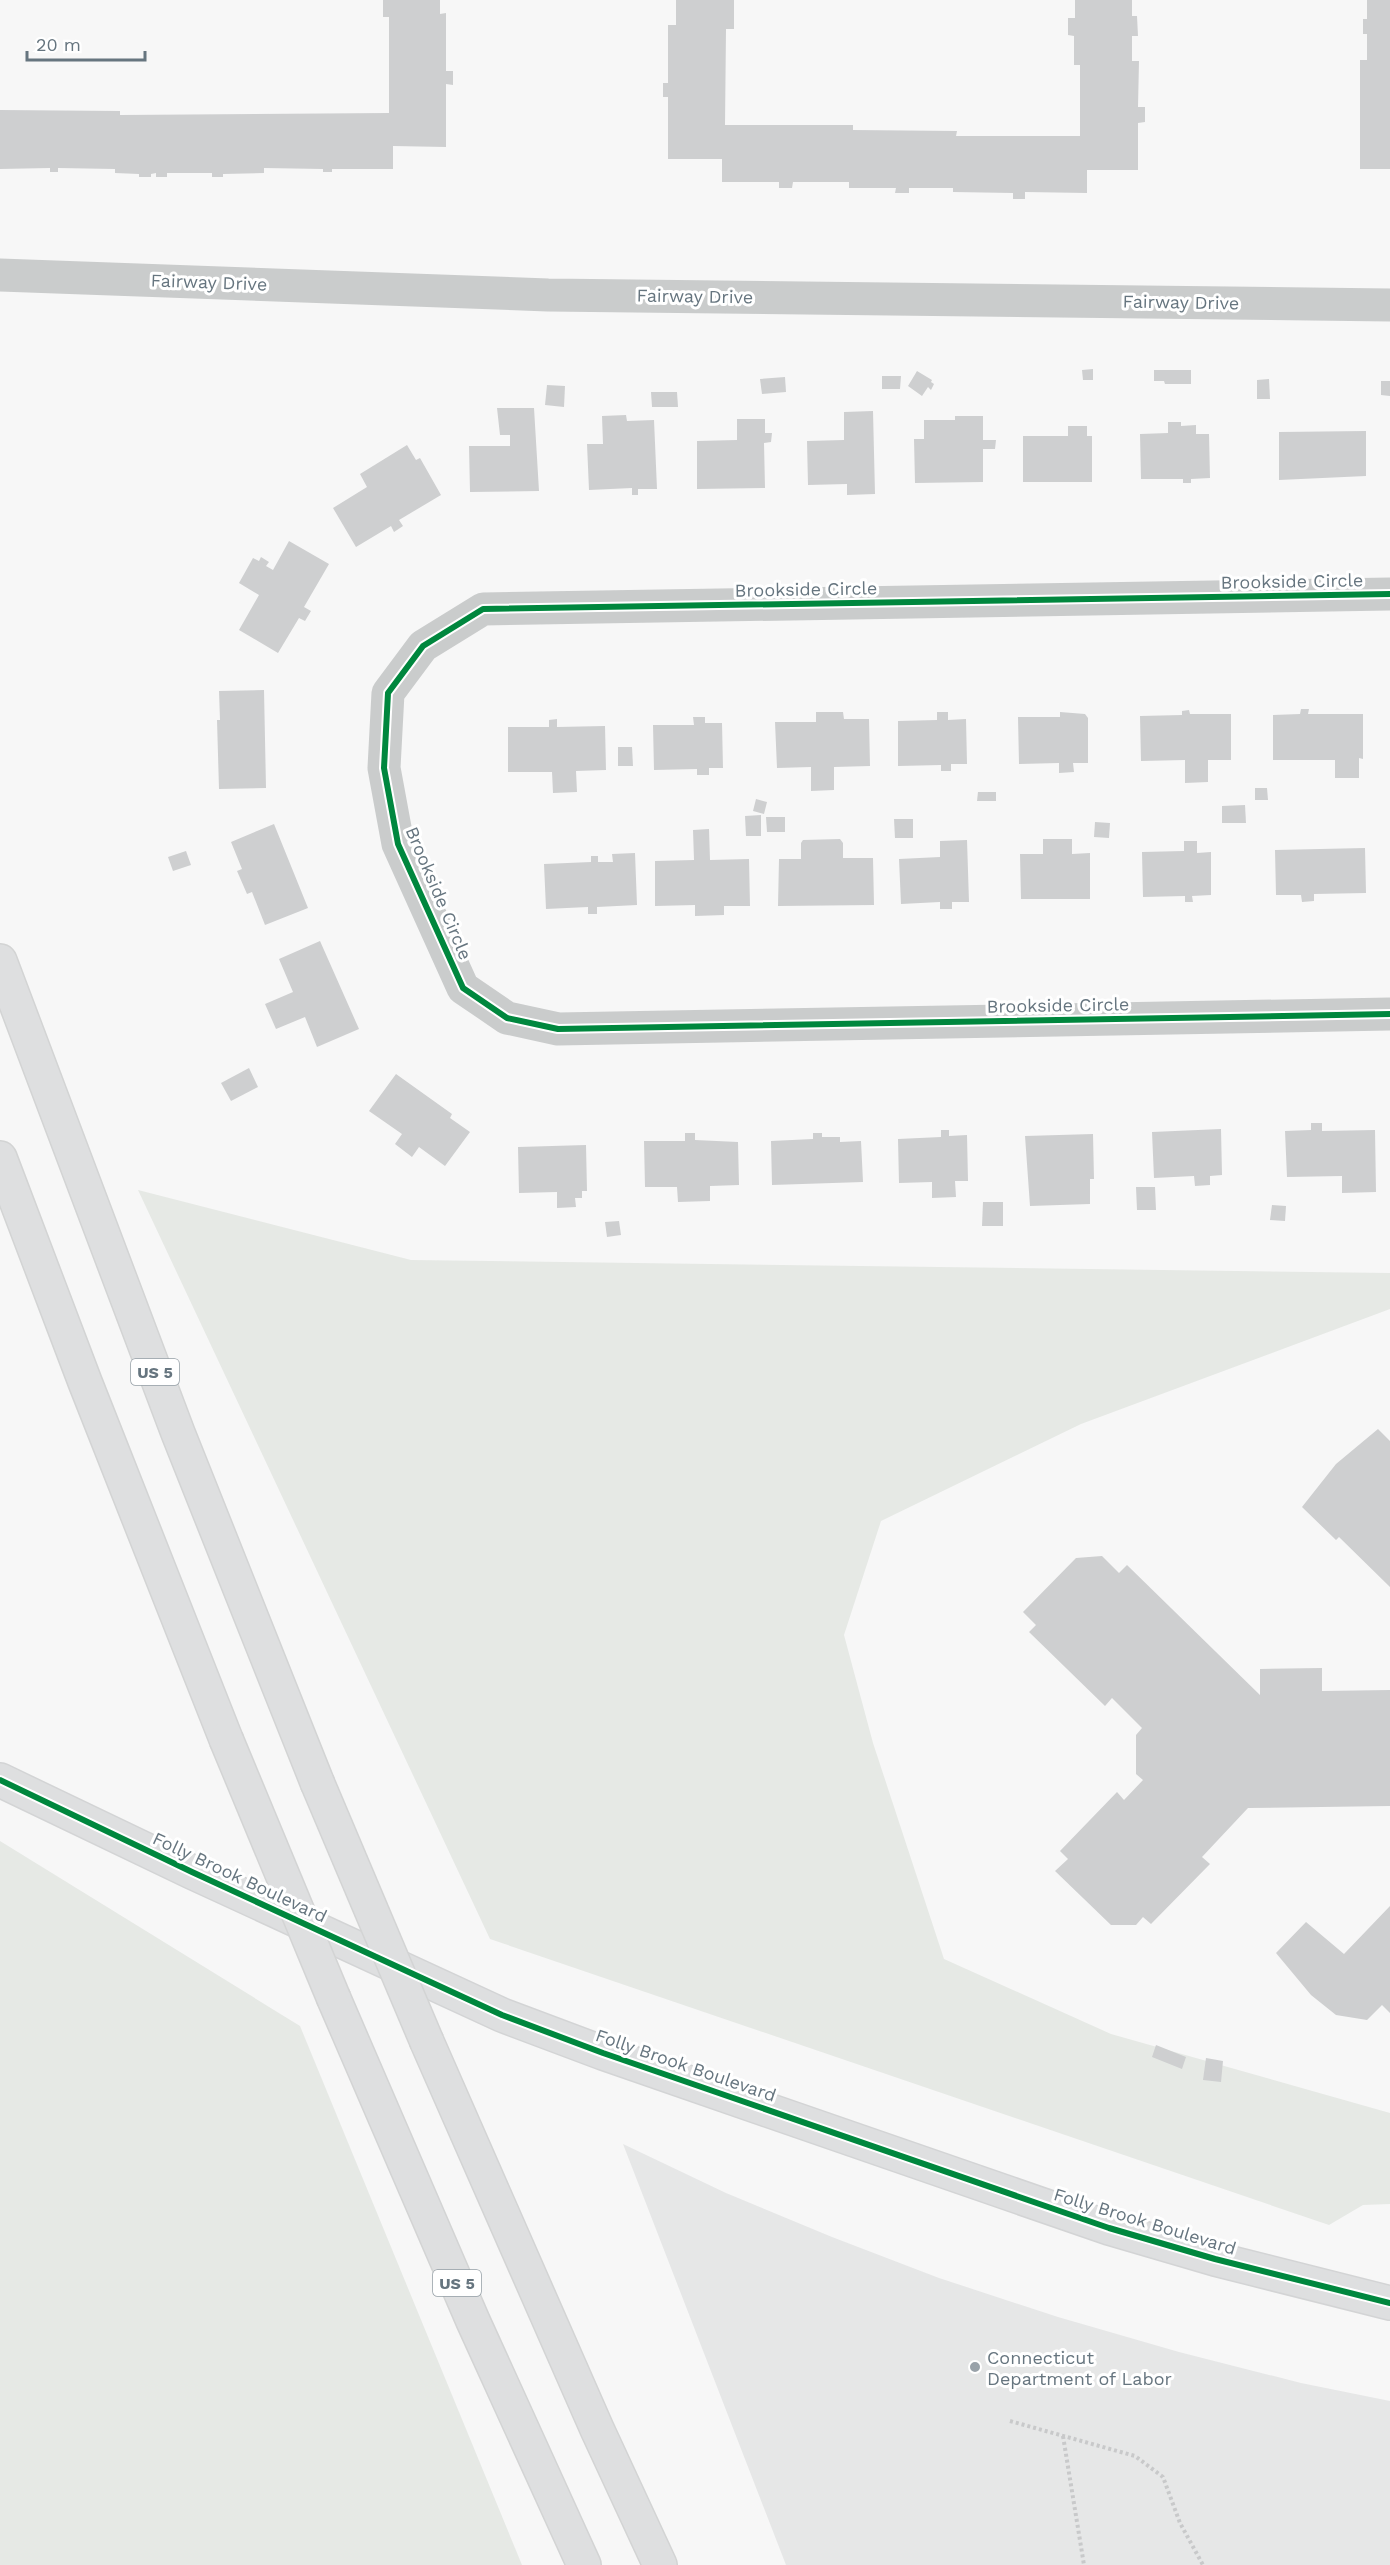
<svg xmlns="http://www.w3.org/2000/svg" width="1390" height="2565" font-family="'Work Sans',sans-serif">
<rect width="100%" height="100%" fill="#f7f7f7"/>
<!-- built -->
<path fill="#e6e7e7" d="M623,2144L726,2193L832,2237L939,2278L1058,2317L1179,2352L1301,2383L1390,2401V2565H786Z"/>
<!-- green -->
<g fill="#e6e9e5">
<path d="M138,1190L411,1260L1390,1273V1309L1081,1424L881,1521L844,1635L873,1743L944,1959L1111,2034L1390,2113V2204L1363,2205L1329,2225L490,1939Z"/>
<path d="M0,1841L300,2026L522,2565H0Z"/>
</g>
<!-- building -->
<g fill="#cecfd0">
<path d="M383,0H440V14L446,13V71H453V85L446,84V147L393,146V169H332V172H323V169L264,168V173L223,174V177H212V173H167V177H156V173L151,174V177H139V174L115,173V169L58,168V172H50V168L0,169V110L120,111V115L389,113V17H383Z"/>
<path d="M676,0H734V29H726L725,125H853V130L957,131L956,136H1080V65H1074V36L1068,35V18H1075V0H1132V16H1137L1138,36H1132V61H1139L1138,107H1145V122L1138,123V170H1087V193L1025,192V199H1013V193L953,192V188H909V193H895L896,188H849V182H793L792,188H779V182H722V159H668V97H663V83H668V25H676Z"/>
<path d="M1367,0H1390V169H1360V60H1367V34H1363V19H1367Z"/>
<path d="M1093,369V380H1083L1082,370Z"/>
<path d="M1154,370H1191V384H1165L1164,381H1154Z"/>
<path d="M917,371L932,380L931,382L934,384L931,390L928,387L922,396L908,386Z"/>
<path d="M882,376H901L900,389H882Z"/>
<path d="M785,377L786,392L762,394L760,379Z"/>
<path d="M1269,379L1270,399H1257V380Z"/>
<path d="M1381,381H1390V396L1381,395Z"/>
<path d="M547,385L565,386L564,407L545,405Z"/>
<path d="M651,392H677L678,407H652Z"/>
<path d="M497,408H534L539,491L470,492L469,446H510V435H500Z"/>
<path d="M873,411L875,494L847,495V484L808,485L807,441L844,440V412Z"/>
<path d="M626,415L627,421L654,420L657,489H638V495H632V488L589,490L587,444H603L602,416Z"/>
<path d="M955,416H983V440H996L995,449H983V482L915,483L914,439H924V420H955Z"/>
<path d="M737,419H765V433H772L771,442L764,443L765,488L697,489V441L737,440Z"/>
<path d="M1168,422H1181V426L1196,425V434H1209L1210,478L1191,479V483H1183V479H1141L1140,434L1168,433Z"/>
<path d="M1068,426H1087V436H1092V482H1023V436H1068Z"/>
<path d="M1366,431V476L1279,480V432Z"/>
<path d="M407,445L416,460L420,458L441,495L399,520L403,526L394,532L391,526L356,547L333,508L367,487L360,474Z"/>
<path d="M289,541L329,564L304,607L311,611L305,621L299,618L278,653L239,630L259,595L239,583L253,558L259,561L261,557L269,562L266,566L273,570Z"/>
<path d="M264,690L266,788L219,789L217,720H220L219,691Z"/>
<path d="M1301,709H1309L1308,714H1363V759L1359,758V778H1335V760H1273V715L1300,714Z"/>
<path d="M1189,710L1190,714H1231V760H1208V782L1185,783V760L1141,761L1140,716L1182,715V711Z"/>
<path d="M816,712H843L844,719H869L870,766L834,767V790L811,791V767L777,768L775,722H816Z"/>
<path d="M937,712H948V720L966,719L967,764H951V771H941V765L898,766V721L937,720Z"/>
<path d="M1060,712L1085,714L1088,718V763H1073L1074,772L1059,773V763L1019,764L1018,717H1060Z"/>
<path d="M693,717H705V723H722L723,768H709V775H697V769L654,770L653,725H694Z"/>
<path d="M557,719V727L605,726L606,770L576,771L577,792L553,793L552,772H508V727H549V720Z"/>
<path d="M618,747H632L633,766H618Z"/>
<path d="M1255,788H1267L1268,800H1255Z"/>
<path d="M978,792H996V801H977Z"/>
<path d="M756,799L767,802L764,814L753,811Z"/>
<path d="M1245,805L1246,823H1222V806Z"/>
<path d="M761,815V836H746L745,816Z"/>
<path d="M766,817H785V832H767Z"/>
<path d="M894,819H913V838H895Z"/>
<path d="M1095,822L1110,823L1109,838L1094,837Z"/>
<path d="M274,824L308,908L265,925L252,892L247,894L237,871L242,869L231,842Z"/>
<path d="M709,829L710,860L749,859L750,906H724V915L695,916V905L655,906V861L694,860L693,830Z"/>
<path d="M840,839L843,843V858H873L874,905L778,906L779,859H801V843L803,840Z"/>
<path d="M1043,839H1072V854L1090,853V899H1021L1020,854H1043Z"/>
<path d="M967,840L969,902H952V909H940V902L901,904L899,859L940,857V841Z"/>
<path d="M1184,841H1197V853L1211,852V895L1192,896L1193,902H1185V896L1143,897L1142,852L1184,851Z"/>
<path d="M1365,848L1366,893L1314,894V901L1302,902L1301,895H1276L1275,850Z"/>
<path d="M186,851L191,865L173,871L168,857Z"/>
<path d="M635,853L637,905L597,907V914H588V907L546,909L544,864L591,862V856H598V862H613L612,854Z"/>
<path d="M320,941L359,1029L317,1047L305,1017L276,1029L265,1004L293,992L279,959Z"/>
<path d="M249,1068L258,1087L231,1101L221,1083Z"/>
<path d="M396,1074L452,1114L450,1118L470,1132L445,1166L419,1147L412,1157L395,1144L402,1134L369,1111Z"/>
<path d="M1311,1123H1322V1131L1375,1130L1376,1192L1342,1193V1176L1287,1177L1285,1131L1311,1130Z"/>
<path d="M1221,1129L1222,1175L1210,1176V1185L1195,1186L1194,1176L1154,1178L1152,1132Z"/>
<path d="M941,1130H949V1136L967,1135L968,1181H955L956,1197L932,1198V1182L899,1183L898,1139L941,1137Z"/>
<path d="M685,1133H695V1140L738,1142L739,1185L710,1186V1201L678,1202L677,1187H645L644,1141H685Z"/>
<path d="M813,1133H822V1137H840V1142L861,1141L863,1182L772,1185L771,1141L813,1139Z"/>
<path d="M1093,1134L1094,1179H1090V1204L1030,1206L1025,1136Z"/>
<path d="M586,1145L587,1191H582V1198H575L576,1207L557,1208V1192L519,1193L518,1147Z"/>
<path d="M1136,1187H1155L1156,1210H1137Z"/>
<path d="M983,1202H1003V1226H982Z"/>
<path d="M1272,1205L1286,1206L1285,1221L1270,1220Z"/>
<path d="M619,1221L621,1235L607,1237L605,1222Z"/>
<path d="M1378,1429L1390,1441V1587L1339,1537L1336,1540L1302,1507L1336,1464Z"/>
<path d="M1102,1556L1119,1573L1127,1565L1260,1695V1669L1322,1668V1691L1390,1690V1806L1248,1808L1202,1857L1210,1864L1151,1924L1143,1917L1136,1925H1111L1055,1871L1068,1859L1060,1851L1117,1792L1124,1800L1143,1780L1136,1774V1735L1142,1728L1112,1698L1105,1706L1029,1632L1036,1625L1023,1612L1076,1558Z"/>
<path d="M1390,1906V2013L1382,2005L1367,2020L1336,2015L1311,1995L1276,1953L1306,1922L1344,1954Z"/>
<path d="M1156,2045L1186,2057L1182,2069L1152,2057Z"/>
<path d="M1206,2058L1223,2061L1221,2082L1203,2080Z"/>
</g>
<g fill="none" stroke-linecap="round" stroke-linejoin="round">
<!-- secondary casing -->
<g stroke="#d3d4d5" stroke-width="36">
<path id="secondary" d="M0,1780L192,1872L502,2015L603,2053L1109,2228L1215,2259L1390,2303"/>
</g>
<!-- highway casing -->
<g stroke="#d3d4d4" stroke-width="36">
<g id="highway">
<path d="M0,961L178,1433L317,1782"/>
<path d="M0,1158L85,1382L226,1739"/>
<path d="M334,1999L473,2321L584,2565"/>
<path d="M427,2042L597,2429L660,2565"/>
</g>
</g>
<!-- path -->
<g stroke="#c8c9ca" stroke-width="4" stroke-dasharray="3 3" stroke-linecap="butt">
<path d="M1010,2421L1135,2456L1163,2477L1180,2523L1203,2565"/>
<path d="M1063,2436L1084,2565"/>
</g>
<!-- street -->
<g stroke="#cacccc" stroke-width="33">
<path d="M0,275L548,295L1390,305"/>
<path d="M1390,594L483,609L423,646L388,693L384,768L398,844L463,988L507,1018L558,1029L1390,1014"/>
</g>
<!-- secondary -->
<use href="#secondary" stroke="#dedfe0" stroke-width="33"/>
<!-- highway -->
<use href="#highway" stroke="#dedfe0" stroke-width="33"/>
<!-- highway-bridge casing -->
<g stroke="#d3d4d4" stroke-width="36" stroke-linecap="butt">
<g id="highway-bridge">
<path d="M226,1739L334,1999"/>
<path d="M317,1782L427,2042"/>
</g>
</g>
<!-- highway-bridge -->
<use href="#highway-bridge" stroke="#dedfe0" stroke-width="33"/>
<!-- cycleway casing -->
<g stroke="#fff" stroke-width="10">
<g id="cycleway">
<path d="M1390,594L483,609L423,646L388,693L384,768L398,844L463,988L507,1018L558,1029L1390,1014"/>
<path d="M0,1780L192,1872L502,2015L603,2053L1109,2228L1215,2259L1390,2303"/>
</g>
</g>
<!-- cycleway -->
<use href="#cycleway" stroke="#00873e" stroke-width="6"/>
</g>
<!-- markers -->
<circle fill="#99a2a9" stroke="#fff" stroke-width="2" cx="975" cy="2367" r="6"/>
<g text-anchor="middle" dominant-baseline="central" stroke-width="6" stroke-linejoin="round" paint-order="stroke">
<!-- shield labels -->
<g fill="#fff" stroke="#949ea5" stroke-width="1.5">
<rect x="131" y="1359" width="48" height="26" rx="4.5"/>
<rect x="433" y="2270" width="48" height="26" rx="4.5"/>
</g>
<g font-size="16" font-weight="bold" fill="#66757f">
<text x="155" y="1372">US 5</text>
<text x="457" y="2283">US 5</text>
</g>
<!-- street labels -->
<g font-size="18" fill="#66757f" stroke="#fff">
<text transform="translate(209 282) rotate(2)">Fairway Drive</text>
<text transform="translate(695 296) rotate(1)">Fairway Drive</text>
<text transform="translate(1181 302) rotate(1)">Fairway Drive</text>
<text transform="translate(1292 581) rotate(-1)">Brookside Circle</text>
<text transform="translate(806 589) rotate(-1)">Brookside Circle</text>
<text transform="translate(439 893) rotate(67)">Brookside Circle</text>
<text transform="translate(1058 1005) rotate(-1)">Brookside Circle</text>
<text transform="translate(240 1877) rotate(25)">Folly Brook Boulevard</text>
<text transform="translate(686 2065) rotate(19)">Folly Brook Boulevard</text>
<text transform="translate(1145 2221) rotate(17)">Folly Brook Boulevard</text>
</g>
<!-- poi labels -->
<g font-size="18" fill="#66757f" stroke="#fff" text-anchor="start">
<text x="987" y="2357">Connecticut<tspan x="987" dy="21">Department of Labor</tspan></text>
</g>
</g>
<!-- scale -->
<path d="M27 51v9h118v-9" fill="none" stroke="#66757f" stroke-width="3"/>
<text x="36" y="51" font-size="18" fill="#66757f" stroke="#ffffff" stroke-width="4.5" paint-order="stroke">20 m</text>
</svg>
